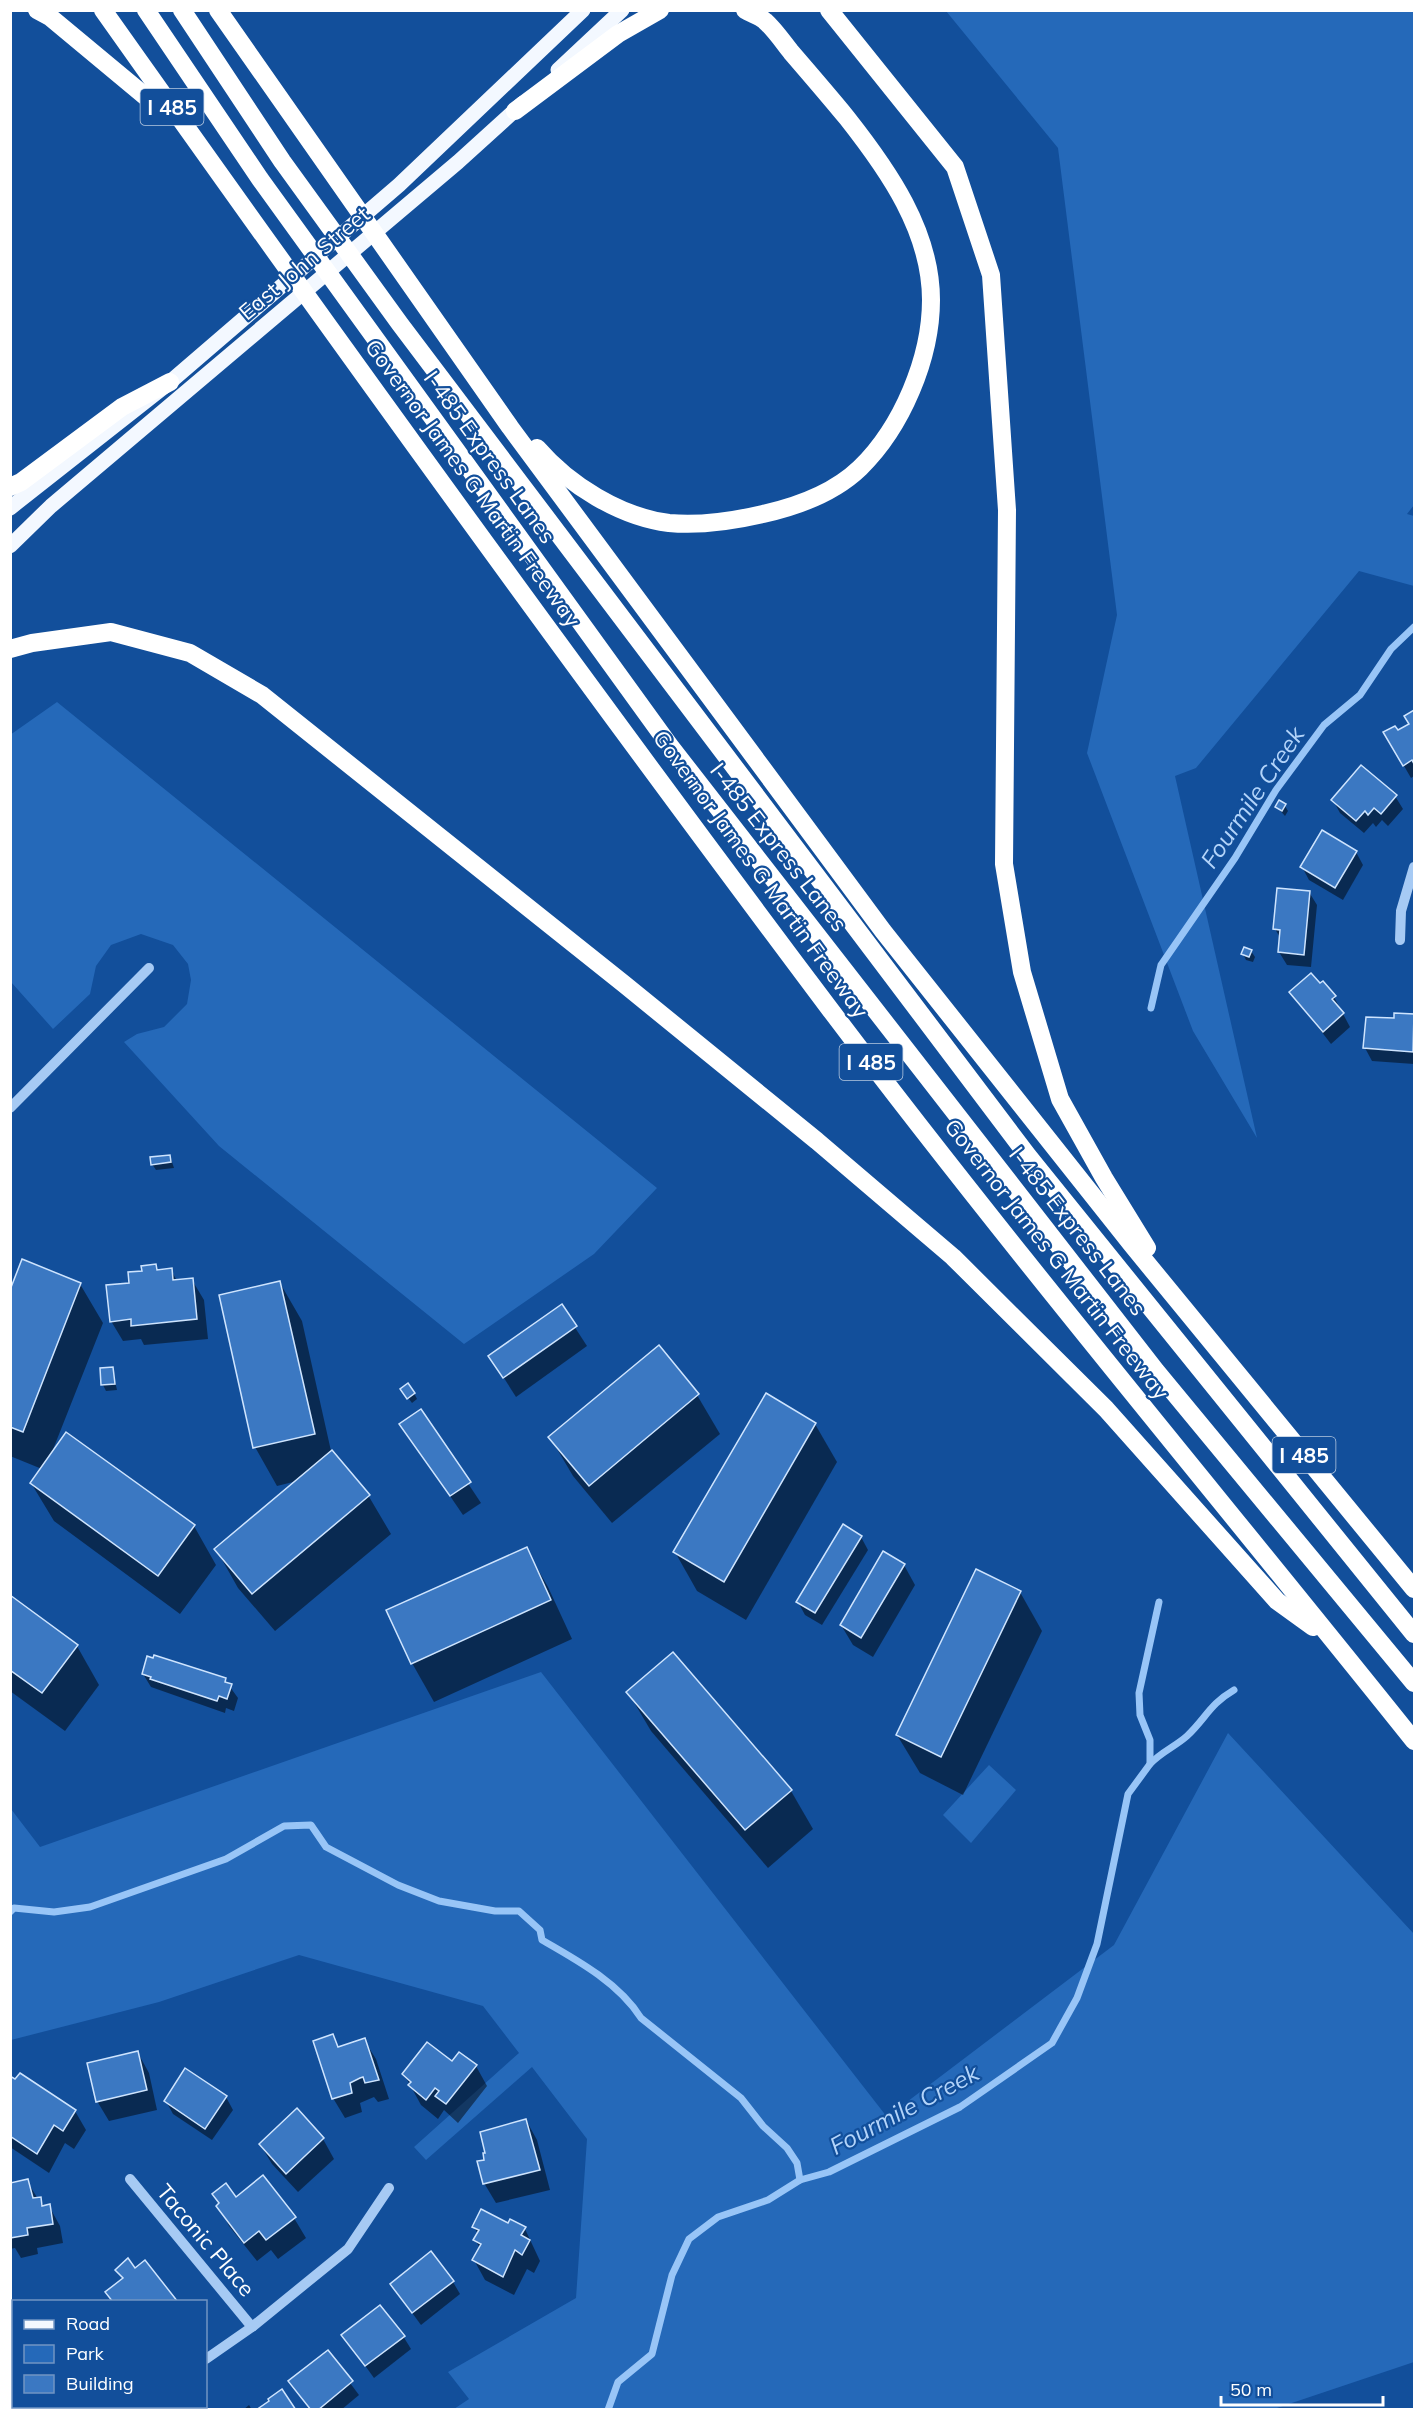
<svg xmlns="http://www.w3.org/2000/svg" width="1425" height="2420" font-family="Mulish,sans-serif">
<rect width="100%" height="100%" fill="#124f9b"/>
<!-- green -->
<g fill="#2569b9">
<path d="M946,11H1414V505L1407,514L1414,516V586L1359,571L1196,768L1175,776L1257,1138L1193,1031L1087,753L1117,615L1058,148Z"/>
<path d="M57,702L657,1188L594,1254L464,1344L219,1146L124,1042L137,1034L164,1027L187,1004L191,980L188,964L173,945L141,934L111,945L96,966L90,994L53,1029L11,982L10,735Z"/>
<path d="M541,1672L887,2117L1114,1945L1228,1733L1414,1934V2362L1271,2410L454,2409L469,2399L448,2372L576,2298L587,2139L532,2067L426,2160L414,2147L519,2053L483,2006L299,1955L159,2002L11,2040V1809L40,1847Z"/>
<path d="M989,1765L1016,1790L971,1843L943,1815Z"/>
</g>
<!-- shadow -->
<g fill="#0007">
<path d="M1414,712V776L1411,778L1385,733L1397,732L1411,724L1406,717Z"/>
<path d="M1395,796L1403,809L1388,826L1382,820L1376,827L1373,823L1364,833L1340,813L1333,800Z"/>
<path d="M1285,806L1288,811L1285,816L1277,807Z"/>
<path d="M1356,852L1363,865L1343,900L1309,880L1302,867Z"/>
<path d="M1309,892L1317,905L1311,967L1287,965L1279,952L1281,939L1275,929Z"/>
<path d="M1251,951L1255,957L1253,962L1246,960L1243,954Z"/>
<path d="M1291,992L1334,997L1350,1027L1331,1044Z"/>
<path d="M1396,1015L1414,1016V1064L1372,1061L1365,1048L1396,1020Z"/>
<path d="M170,1156L174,1168L156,1170L152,1164Z"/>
<path d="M155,1266L158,1271L171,1270L177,1281L192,1280L204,1300L208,1339L144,1345L141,1339L123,1341L111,1321L131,1284Z"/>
<path d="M280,1283L302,1321L331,1451L368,1495L391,1534L275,1631L238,1588L216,1549L297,1481L277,1486L255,1447Z"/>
<path d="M80,1284L103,1323L52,1452L194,1526L216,1565L180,1614L54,1521L31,1483L42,1469L10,1456V1294Z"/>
<path d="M561,1306L587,1346L516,1397L490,1356Z"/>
<path d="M112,1368L117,1390L106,1391L103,1385Z"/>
<path d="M414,1393L417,1399L412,1403L406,1395Z"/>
<path d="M697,1395L720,1434L612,1523L573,1476L550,1437Z"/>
<path d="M420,1411L481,1503L463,1515L401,1424Z"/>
<path d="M815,1424L837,1462L746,1620L697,1591L675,1552Z"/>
<path d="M861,1537L868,1550L822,1625L805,1615L798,1602Z"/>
<path d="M526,1549L548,1587L572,1639L434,1702L412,1663Z"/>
<path d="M904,1565L915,1585L873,1657L853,1645L841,1625Z"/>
<path d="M1020,1592L1042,1631L963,1795L920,1773L897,1735Z"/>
<path d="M10,1596L77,1646L99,1685L65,1731L10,1691Z"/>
<path d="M143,1674L225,1680L238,1698L234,1711L226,1708L225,1713L151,1687Z"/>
<path d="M628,1692L791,1791L813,1829L768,1868L651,1731Z"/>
<path d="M332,2036L339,2048L364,2040L376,2059L389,2099L378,2102L374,2097L360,2103L362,2112L345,2118L333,2098Z"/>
<path d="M138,2053L149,2073L157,2110L109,2121L97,2101Z"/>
<path d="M452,2063L476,2066L487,2086L458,2123L444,2110L438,2119L421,2105L404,2074Z"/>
<path d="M10,2078L75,2111L86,2130L74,2149L65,2143L49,2173L10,2147Z"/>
<path d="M226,2097L233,2110L212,2140L173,2114L166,2101Z"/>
<path d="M297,2110L323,2139L334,2159L298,2192L272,2164L260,2144Z"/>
<path d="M526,2120L537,2140L550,2190L496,2203L484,2183L486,2161L481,2133Z"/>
<path d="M27,2181L38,2199L45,2207L49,2206L60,2226L63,2243L37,2248L38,2254L21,2258L15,2248L10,2249V2184Z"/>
<path d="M214,2195L294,2218L306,2238L278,2259L271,2250L257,2261L229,2226Z"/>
<path d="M509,2225L525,2229L540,2261L534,2273L527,2269L514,2295L485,2280L474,2260L480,2248L475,2240L478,2234L474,2227Z"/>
<path d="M453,2282L460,2294L421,2325L391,2284Z"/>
<path d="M343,2335L403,2336L411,2349L374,2378Z"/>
<path d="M10,2338L14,2342V2392L10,2388Z"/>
<path d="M327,2352L359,2395L341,2410H310L290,2382Z"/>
<path d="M249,2405L252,2410H243Z"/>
</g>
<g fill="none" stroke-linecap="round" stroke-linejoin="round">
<!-- stream -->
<g stroke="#98c5f7" stroke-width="7">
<path d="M1151,1008L1161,965L1235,858L1276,790L1324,725L1360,695L1391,649L1414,627"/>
<path d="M1150,1764C1161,1752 1176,1746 1187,1736C1206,1718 1210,1704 1234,1690"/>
<path d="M10,1912L14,1908L54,1912L90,1907L226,1859L284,1826L311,1825L326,1847L398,1885L439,1901L495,1911H519L540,1930L542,1940C577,1960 619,1983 641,2018L741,2098L763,2126L787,2148L797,2163L800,2180"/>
<path d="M608,2410L618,2382L652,2354L672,2275L689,2239L718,2217L768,2200L800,2180L829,2172L960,2107L1052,2043L1077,1998L1097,1944L1128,1794L1150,1764V1740L1140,1715L1139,1693L1159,1602"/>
</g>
</g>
<!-- building -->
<g fill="#3b78c2" stroke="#cee4fe" stroke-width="1.5">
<path d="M1414,710V764L1412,760L1403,766L1383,732L1395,726L1398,730L1409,724L1404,716Z"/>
<path d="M1361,765L1397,795L1381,814L1374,808L1368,815L1365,811L1356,821L1331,800Z"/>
<path d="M1279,800L1286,804L1282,811L1275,807Z"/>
<path d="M1322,830L1357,851L1335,888L1300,867Z"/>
<path d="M1277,888L1310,891L1304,955L1278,952L1280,930L1273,929Z"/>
<path d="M1244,947L1252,950L1249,957L1241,954Z"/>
<path d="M1311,973L1320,983L1323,981L1336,996L1332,999L1344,1013L1323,1032L1289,992Z"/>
<path d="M1394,1013L1414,1014L1413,1052L1363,1048L1366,1017L1394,1018Z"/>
<path d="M170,1155L171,1162L151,1165L150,1157Z"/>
<path d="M22,1259L81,1283L23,1432L10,1427V1290Z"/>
<path d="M156,1264L157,1270L172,1268L173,1280L193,1278L197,1319L131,1326V1319L110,1322L106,1285L129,1283L128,1272L142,1271L141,1266Z"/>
<path d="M280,1281L315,1434L253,1448L219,1295Z"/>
<path d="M562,1304L577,1326L503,1378L488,1356Z"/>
<path d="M659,1345L699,1394L589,1486L548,1437Z"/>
<path d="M113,1367L115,1384L101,1385L100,1368Z"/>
<path d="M408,1383L415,1393L407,1399L400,1389Z"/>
<path d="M766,1393L816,1423L724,1582L673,1552Z"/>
<path d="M421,1409L471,1482L450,1496L399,1424Z"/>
<path d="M66,1432L195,1525L158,1576L30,1483Z"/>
<path d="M332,1450L370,1495L252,1594L214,1549Z"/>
<path d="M843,1524L862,1536L815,1613L796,1602Z"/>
<path d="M527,1547L551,1600L411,1664L386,1610Z"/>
<path d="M883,1551L905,1564L861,1638L840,1625Z"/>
<path d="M976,1569L1021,1591L941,1757L896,1735Z"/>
<path d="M10,1595L78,1645L42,1693L10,1670Z"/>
<path d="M673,1652L792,1790L745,1830L626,1692Z"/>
<path d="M154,1655L226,1678L225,1682L232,1684L227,1699L219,1696L217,1701L150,1679L151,1677L142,1674L147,1656L153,1658Z"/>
<path d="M333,2034L338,2047L365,2038L379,2080L365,2083L363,2077L360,2078L350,2083L352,2093L332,2099L313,2041Z"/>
<path d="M427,2042L452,2061L459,2052L477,2065L446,2104L435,2096L439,2091L435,2088L426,2100L408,2085L411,2082L402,2074Z"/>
<path d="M138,2051L147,2090L96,2102L87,2063Z"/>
<path d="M185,2068L227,2096L205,2129L164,2101Z"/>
<path d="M20,2073L76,2110L63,2131L54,2125L37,2154L10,2136V2076L15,2079Z"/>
<path d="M297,2108L324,2138L286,2174L259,2144Z"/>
<path d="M526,2119L540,2170L483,2184L477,2161L484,2160L483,2153H485L480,2132Z"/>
<path d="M263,2175L296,2217L266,2240L259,2231L244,2243L216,2206L219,2203L212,2194L226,2183L236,2197Z"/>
<path d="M28,2179L33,2198L41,2197L42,2206L50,2204L53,2224L27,2228L28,2235L10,2238V2183Z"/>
<path d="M481,2209L508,2223L510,2219L526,2227L521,2235L530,2240L522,2255L515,2250L503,2277L472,2260L481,2244L473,2240L479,2230L472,2227Z"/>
<path d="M431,2251L454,2281L412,2313L390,2284Z"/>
<path d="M128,2258L135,2268L145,2260L178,2302H113L105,2292L123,2278L115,2270Z"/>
<path d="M380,2305L405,2336L365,2366L341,2335Z"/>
<path d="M10,2334L14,2338V2373L10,2375Z"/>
<path d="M328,2350L353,2381L318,2410H311L288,2381Z"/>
<path d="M282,2389L296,2410H256L269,2401L268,2399Z"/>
</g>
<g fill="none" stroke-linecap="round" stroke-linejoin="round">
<!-- minor -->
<g stroke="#a6caf4" stroke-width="10">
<path d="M1400,940L1401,911L1414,867"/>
<path d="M10,1108L149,968"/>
<path d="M130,2179L252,2327"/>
<path d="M206,2359L252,2327L348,2249L389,2188"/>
<path d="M101,2410L110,2406"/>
</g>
<!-- major -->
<g stroke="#f3f8ff" stroke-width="15">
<path d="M558,70L622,10"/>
<path d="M10,508L170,382L399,185L583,10"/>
<path d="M10,546L51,506L458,162L523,103"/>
</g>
<!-- highway -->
<g stroke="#fff" stroke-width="18">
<path d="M37,10L50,17L169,116"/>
<path d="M103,10C341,346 582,679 829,1008C1017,1257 1219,1497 1414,1741"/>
<path d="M146,10L260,179L670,746L1156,1371L1414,1683"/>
<path d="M182,10L282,161L400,324L1028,1156L1414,1634"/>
<path d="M218,10L510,427L883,931L1132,1245L1414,1589"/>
<path d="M829,10L955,167L991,275L1007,510L1004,864L1022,972L1060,1099L1104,1178L1147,1248"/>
<path d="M515,111L618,34L660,10"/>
<path d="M537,448C569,485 620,517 669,523C700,526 733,521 763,514C799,506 834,493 860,468C902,427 931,358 931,300C931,231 888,170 847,118C829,96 810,74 791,52C783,42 775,30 765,21C760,16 751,14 745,10"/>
<path d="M10,487L21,482L122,407L170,382"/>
<path d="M10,649L32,643L111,632L190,653L262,695L624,984L817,1141L953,1257L1106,1409L1277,1601L1313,1627"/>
</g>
</g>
<g text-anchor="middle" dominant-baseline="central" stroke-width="4.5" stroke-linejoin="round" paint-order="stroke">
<!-- shield labels -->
<g fill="#124f9b" stroke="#b8cae1" stroke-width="1.5">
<rect x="140.5" y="89" width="63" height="36" rx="4.5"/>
<rect x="839.5" y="1044" width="63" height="36" rx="4.5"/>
<rect x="1272.5" y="1437" width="63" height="36" rx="4.5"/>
</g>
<g font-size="21" font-weight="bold" fill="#fff">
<text x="172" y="107">I 485</text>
<text x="871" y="1062">I 485</text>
<text x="1304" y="1455">I 485</text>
</g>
<!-- street labels -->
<g font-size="22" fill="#fff" stroke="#124f9b">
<text transform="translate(304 263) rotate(-40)">East John Street</text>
<text transform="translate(490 457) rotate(54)">I-485 Express Lanes</text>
<text transform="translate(473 483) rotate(54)">Governor James G Martin Freeway</text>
<text transform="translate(779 847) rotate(52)">I-485 Express Lanes</text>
<text transform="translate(761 874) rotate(54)">Governor James G Martin Freeway</text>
<text transform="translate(1078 1231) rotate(52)">I-485 Express Lanes</text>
<text transform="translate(1057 1259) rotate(52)">Governor James G Martin Freeway</text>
<text transform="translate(206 2240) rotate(50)">Taconic Place</text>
</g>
<!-- water labels -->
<g font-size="24" font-style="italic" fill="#b3d4fa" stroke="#124f9b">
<text transform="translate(1252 797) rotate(-56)">Fourmile Creek</text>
<text transform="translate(904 2109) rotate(-28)">Fourmile Creek</text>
</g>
</g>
<!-- border -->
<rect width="1425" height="2420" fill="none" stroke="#ffffff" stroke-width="24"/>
<!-- legend -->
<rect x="12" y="2300" width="195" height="108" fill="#124f9b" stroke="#7195c3" stroke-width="1.5"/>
<rect x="24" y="2320" width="30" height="9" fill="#f3f8ff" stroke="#7195c3" stroke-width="1.5"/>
<text x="66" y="2330" font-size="18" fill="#ffffff">Road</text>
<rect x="24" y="2345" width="30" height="18" fill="#2569b9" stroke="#7195c3" stroke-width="1.5"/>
<text x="66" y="2360" font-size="18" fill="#ffffff">Park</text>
<rect x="24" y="2375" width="30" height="18" fill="#3b78c2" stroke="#7195c3" stroke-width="1.5"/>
<text x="66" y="2390" font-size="18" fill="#ffffff">Building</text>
<!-- scale -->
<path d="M1221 2396v9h162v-9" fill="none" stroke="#ffffff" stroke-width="3"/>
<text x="1230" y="2396" font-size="18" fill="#ffffff" stroke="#124f9b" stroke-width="4.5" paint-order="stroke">50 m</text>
</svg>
